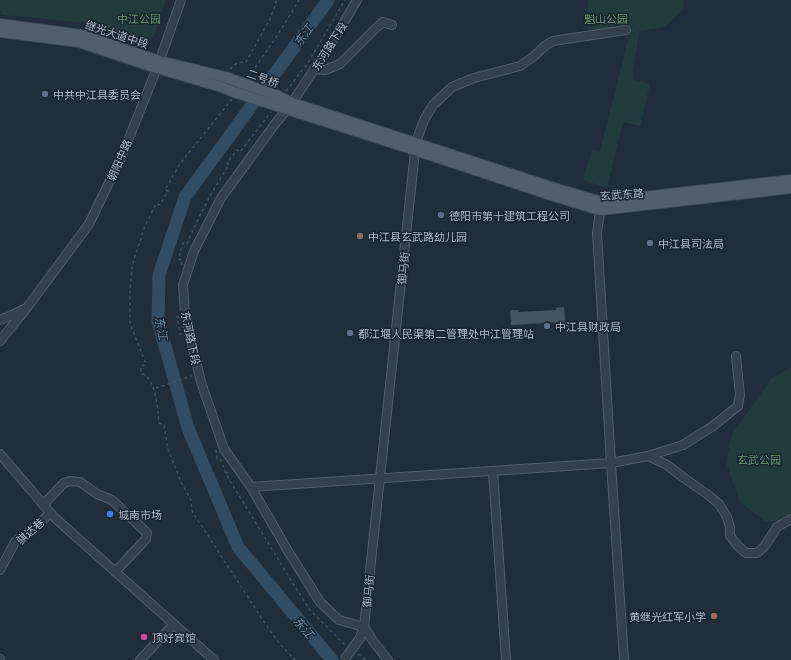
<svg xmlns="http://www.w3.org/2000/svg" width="791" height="660" font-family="'Exo 2','Noto Sans SC',sans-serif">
<rect width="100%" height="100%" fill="#202e3b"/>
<!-- green -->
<g fill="#223b3c">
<path d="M0,0H166L154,37L145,40L85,23L3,15L0,11Z"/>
<path d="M588,0H683L684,9L665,27L639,31L632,79L650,84L640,126L623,122L607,188L583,180L592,149L600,151L628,40L624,35L588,38Z"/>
<path d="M791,367V520L766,522L740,502L726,462L732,434L771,379Z"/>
</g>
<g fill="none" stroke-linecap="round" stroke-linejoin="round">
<!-- river -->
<path stroke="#324c64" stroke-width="13" d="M328,0L327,2L185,197L159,275L158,321L188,428L238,547L332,660"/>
</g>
<!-- building -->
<path fill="#445462" d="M564,307L565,322L511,325L510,310H518V312L556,310V308Z"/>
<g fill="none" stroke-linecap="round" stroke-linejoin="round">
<!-- minor casing -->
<g stroke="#525e69" stroke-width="10">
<g id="minor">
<path d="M357,0L334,39L292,103L275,124L221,198L194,251L183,285L185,315L201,382L224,449L251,487L288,551L320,602L339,620L364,627L373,641L388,660"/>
<path d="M314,69L325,70L340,64L376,28L383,22L392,25"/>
<path d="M601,204L597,233L611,463L624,660"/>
<path d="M0,320L12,315L24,309"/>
<path d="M0,341L29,305L89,224L121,158L157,68L181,0"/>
<path d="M0,454L54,517L214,660"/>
<path d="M648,456L667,465L684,478L707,494L719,504L727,517L730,527V536L737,545L746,553H757L764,547L777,527L791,519"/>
<path d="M493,472L506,660"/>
<path d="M251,487L611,463L648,456L683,445L713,426L738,406L740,395L736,356"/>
<path d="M43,505L64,483L70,481L80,482L97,494L112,500L147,533L146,539L115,572"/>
<path d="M0,570L15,542L40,523L50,513"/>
<path d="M355,645L360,638L364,627L416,142L424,120L433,105L452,87L474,78L520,66L533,57L546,45L553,41L626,30"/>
<path d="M0,659V660"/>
<path d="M140,660L174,624"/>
</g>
</g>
<!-- major casing -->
<g stroke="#3d4954" stroke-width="12">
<g id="major">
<path d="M0,24L81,35L159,61L225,77"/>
<path d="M0,32L79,42L157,68L222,87"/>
<path d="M292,103L554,188L601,202L791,180"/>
<path d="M287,109L415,150L551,195L600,210L791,188"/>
</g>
</g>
<!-- path -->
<g stroke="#405859" stroke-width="1.5" stroke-dasharray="3 3" stroke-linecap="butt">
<path d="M230,69L237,63L246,62L271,17L277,0"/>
<path d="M248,77C267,52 283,27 299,0"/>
<path d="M286,91L308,63L345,0"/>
<path d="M232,99L179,165L165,190L168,191L160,205L156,204L145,226L132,266L130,292V323L146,364L141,366V373C143,374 145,375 147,377C156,386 158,410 159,423L164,425L168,449L181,482L191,500L192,511L262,619L280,644L295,660"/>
<path d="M181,265L182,260L178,259L183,243L187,244C199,215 212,191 229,165L227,163L237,150L240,152L271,112"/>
<path d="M179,317H177L180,334H183"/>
<path d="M156,388L192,376"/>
<path d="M216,450L217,458H220L226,474L235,489L297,590L310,610L346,646"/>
<path d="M226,474L229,471"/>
<path d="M358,654L366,660"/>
</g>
<!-- minor -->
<use href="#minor" stroke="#34404b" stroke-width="8"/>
<!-- major -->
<use href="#major" stroke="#525f6b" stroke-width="10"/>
<!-- minor-bridge casing -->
<g stroke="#525e69" stroke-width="10" stroke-linecap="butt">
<path id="minor-bridge" d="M344,660L355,645"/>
</g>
<!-- major-bridge casing -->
<g stroke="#3d4954" stroke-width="12" stroke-linecap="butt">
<g id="major-bridge">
<path d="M225,77L278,96L292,103"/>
<path d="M222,87L234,92L287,109"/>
</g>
</g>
<!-- minor-bridge -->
<use href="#minor-bridge" stroke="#34404b" stroke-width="8"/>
<!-- major-bridge -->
<use href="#major-bridge" stroke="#525f6b" stroke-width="10"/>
</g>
<!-- markers -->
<g fill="#5c6f8a" stroke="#192530" stroke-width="1.5">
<circle cx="45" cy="94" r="4"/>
<circle cx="441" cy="215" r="4"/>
<circle cx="650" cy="243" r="4"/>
<circle cx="547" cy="326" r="4"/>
<circle cx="350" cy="333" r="4"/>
</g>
<g fill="#8d6e63" stroke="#192530" stroke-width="1.5">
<circle cx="360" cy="236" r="4"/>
<circle cx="714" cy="616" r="4"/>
</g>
<circle fill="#3f7fe0" stroke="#192530" stroke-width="1.5" cx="110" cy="514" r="4"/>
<circle fill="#d1479c" stroke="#192530" stroke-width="1.5" cx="144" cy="637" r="4"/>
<g text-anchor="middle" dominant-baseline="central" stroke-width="3" stroke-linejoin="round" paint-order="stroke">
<!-- park labels -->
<g font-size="11" fill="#649a6b" stroke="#192530">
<text x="139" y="18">中江公园</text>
<text x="606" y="18">魁山公园</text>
<text x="759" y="459">玄武公园</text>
</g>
<!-- street labels -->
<g font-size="11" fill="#afbbc7" stroke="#192530">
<text transform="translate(117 34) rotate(18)">继光大道中段</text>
<text transform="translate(329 46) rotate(-58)">东河路下段</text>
<text transform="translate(263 78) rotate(20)">二号桥</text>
<text transform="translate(119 160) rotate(-66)">朝阳中路</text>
<text transform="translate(622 194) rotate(-4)">玄武东路</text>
<text transform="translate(403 268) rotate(-84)">御马街</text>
<text transform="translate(191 338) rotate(78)">东河路下段</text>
<text transform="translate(30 531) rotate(-41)">骐达巷</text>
<text transform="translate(368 591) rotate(-84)">御马街</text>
</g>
<!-- poi labels -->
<g font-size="11" fill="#afbbc7" stroke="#192530" text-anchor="start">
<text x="53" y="94">中共中江县委员会</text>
<text x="449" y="215">德阳市第十建筑工程公司</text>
<text x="368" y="236">中江县玄武路幼儿园</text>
<text x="658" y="243">中江县司法局</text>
<text x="555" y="326">中江县财政局</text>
<text x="358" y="333">都江堰人民渠第二管理处中江管理站</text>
<text x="118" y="514">城南市场</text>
<text x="706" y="616" text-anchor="end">黄继光红军小学</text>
<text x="152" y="637">顶好宾馆</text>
</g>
<!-- water labels -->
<g font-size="12" font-style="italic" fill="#6d8fad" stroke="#192530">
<text transform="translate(303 35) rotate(-54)">东江</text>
<text transform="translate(162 328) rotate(79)">东江</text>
<text transform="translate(304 627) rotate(50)">东江</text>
</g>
</g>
</svg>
